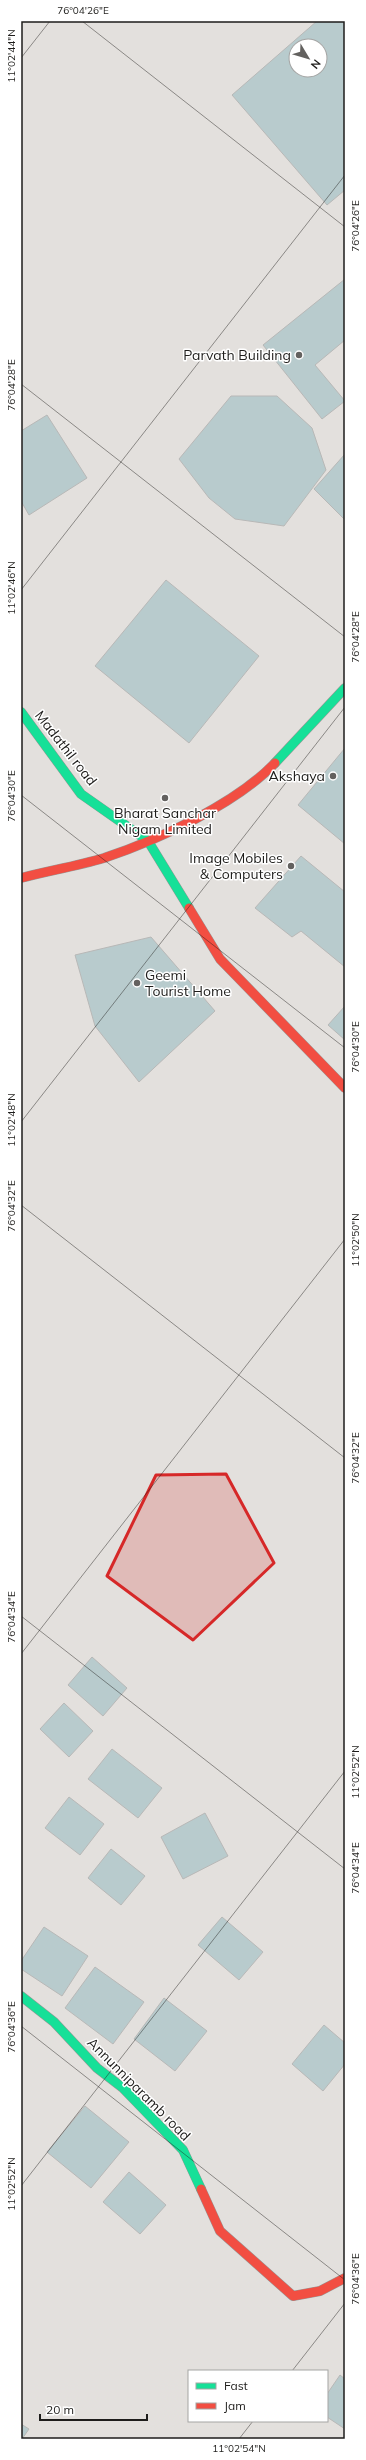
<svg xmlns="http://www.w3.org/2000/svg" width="366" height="2460" font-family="Mulish,sans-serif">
<rect width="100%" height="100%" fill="#e3e0dd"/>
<!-- building -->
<g fill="#b8cbcd" stroke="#b8b8b7" fill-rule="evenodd">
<path d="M317,21H345V190L327,205L232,95ZM296,46H320V70H296Z"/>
<path d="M345,279V340L315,365L345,401L322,419L263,345Z"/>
<path d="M231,396H277L312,428L326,470L284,526L235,519L209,498L179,459Z"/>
<path d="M47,415L87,478L29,515L21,501V431Z"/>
<path d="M345,454V520L314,489Z"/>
<path d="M166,580L259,656L189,743L95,666Z"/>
<path d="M345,748V844L298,805Z"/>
<path d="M301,856L345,892V967L301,931L292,937L255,908Z"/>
<path d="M151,937L215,1011L139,1082L95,1026L75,955Z"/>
<path d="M345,1006V1040L328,1025Z"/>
<path d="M92,1657L127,1688L103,1716L68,1685Z"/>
<path d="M64,1703L93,1731L69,1757L40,1729Z"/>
<path d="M112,1749L162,1788L138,1818L88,1779Z"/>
<path d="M69,1797L104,1824L80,1855L45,1828Z"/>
<path d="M205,1813L228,1856L183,1879L161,1837Z"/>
<path d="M111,1849L145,1876L121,1905L88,1878Z"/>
<path d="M222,1917L263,1952L239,1980L198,1945Z"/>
<path d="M44,1927L88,1956L62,1996L21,1969V1961Z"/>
<path d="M95,1967L144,2002L113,2044L65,2008Z"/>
<path d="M164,1998L207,2031L175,2071L134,2039Z"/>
<path d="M324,2025L345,2043V2064L323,2091L292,2064Z"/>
<path d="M85,2106L129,2142L91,2188L47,2152Z"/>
<path d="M129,2172L166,2205L140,2234L103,2202Z"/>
<path d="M340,2375L345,2379V2429L327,2417V2394Z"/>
<path d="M21,2424L29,2429L22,2439H21Z"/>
</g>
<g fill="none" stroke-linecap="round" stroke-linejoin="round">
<!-- fast casing -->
<g stroke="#989694" stroke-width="10">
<g id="fast">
<path d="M21,712L81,794L148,841L189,908"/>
<path d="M275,763L345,688"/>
<path d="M21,1996L54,2022L97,2068L123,2088L183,2150L201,2189"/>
</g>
</g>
<!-- jam casing -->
<g stroke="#989694" stroke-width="10">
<g id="jam">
<path d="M21,878C48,871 77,866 104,858C158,840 236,804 275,763"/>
<path d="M189,908L220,959L345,1088"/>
<path d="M201,2189L220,2231L293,2296L320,2291L345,2278"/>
</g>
</g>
<!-- fast -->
<use href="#fast" stroke="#16e098" stroke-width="9"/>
<!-- jam -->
<use href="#jam" stroke="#f24e42" stroke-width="9"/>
</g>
<!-- marked area -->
<path fill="#d62828" fill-opacity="0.2" stroke="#d62828" stroke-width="3" stroke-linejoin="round" d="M226,1474L274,1563L193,1640L107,1576L156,1475Z"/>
<!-- ticks -->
<path fill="none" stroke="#1e1d1b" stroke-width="1" stroke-opacity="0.45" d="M82,21L345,227M21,58L50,21M21,384L345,637M21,590L345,175M21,795L345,1048M21,1122L345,707M21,1205L345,1458M21,1616L345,1869M21,1654L345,1239M21,2026L345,2280M21,2186L345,1771M292,2371L345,2303M21,2437L24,2439M239,2439L253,2421"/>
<!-- markers -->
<g fill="#63615f" stroke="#fff" stroke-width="1.5">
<circle cx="299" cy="355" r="4"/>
<circle cx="333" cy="776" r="4"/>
<circle cx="165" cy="798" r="4"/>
<circle cx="291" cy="866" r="4"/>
<circle cx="137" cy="983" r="4"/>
</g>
<g text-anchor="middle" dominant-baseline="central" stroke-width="3" stroke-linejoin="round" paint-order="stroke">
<!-- poi labels -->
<g font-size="14" fill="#1e1d1b" stroke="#fff" text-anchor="end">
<text x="291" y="355">Parvath Building</text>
<text x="325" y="776">Akshaya</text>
<text x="165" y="813" text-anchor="middle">Bharat Sanchar<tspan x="165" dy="16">Nigam Limited</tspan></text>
<text x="283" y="858">Image Mobiles<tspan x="283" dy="16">&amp; Computers</tspan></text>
<text x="145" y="975" text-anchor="start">Geemi<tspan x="145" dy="16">Tourist Home</tspan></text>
</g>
<!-- street labels -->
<g font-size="14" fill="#1e1d1b" stroke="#fff">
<text transform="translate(66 748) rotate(52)">Madathil road</text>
<text transform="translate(139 2089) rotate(45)">Annunniparamb road</text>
</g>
</g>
<!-- border -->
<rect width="366" height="2460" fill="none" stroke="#ffffff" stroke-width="44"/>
<!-- legend -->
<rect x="188" y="2370" width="140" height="52" fill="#ffffff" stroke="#a5a5a4"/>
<rect x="196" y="2383" width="20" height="6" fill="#16e098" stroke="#a5a5a4"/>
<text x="224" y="2390" font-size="12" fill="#1e1d1b">Fast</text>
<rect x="196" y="2403" width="20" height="6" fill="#f24e42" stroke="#a5a5a4"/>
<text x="224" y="2410" font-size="12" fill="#1e1d1b">Jam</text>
<!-- north arrow -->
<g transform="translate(308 58) rotate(128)"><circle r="19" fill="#ffffff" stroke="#a5a5a4"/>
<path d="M0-3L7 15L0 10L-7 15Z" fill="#63615f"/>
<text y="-6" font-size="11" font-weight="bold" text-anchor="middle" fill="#1e1d1b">N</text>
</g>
<!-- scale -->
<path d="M40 2414v6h107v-6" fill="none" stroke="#1e1d1b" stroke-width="2"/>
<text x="46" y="2414" font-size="12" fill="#1e1d1b" stroke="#ffffff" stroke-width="3" paint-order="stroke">20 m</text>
<rect x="22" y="22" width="322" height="2416" fill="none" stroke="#1e1d1b" stroke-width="1.5"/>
<g font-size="10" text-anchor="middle" fill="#1e1d1b">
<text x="83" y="14">76°04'26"E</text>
<text transform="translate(11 56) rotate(-90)" y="4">11°02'44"N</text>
<text transform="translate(355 226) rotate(-90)" y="4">76°04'26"E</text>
<text transform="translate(11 385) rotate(-90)" y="4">76°04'28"E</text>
<text transform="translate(11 588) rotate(-90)" y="4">11°02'46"N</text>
<text transform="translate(355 637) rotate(-90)" y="4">76°04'28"E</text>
<text transform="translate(11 796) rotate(-90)" y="4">76°04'30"E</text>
<text transform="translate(355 1047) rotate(-90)" y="4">76°04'30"E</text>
<text transform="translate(11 1120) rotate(-90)" y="4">11°02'48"N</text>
<text transform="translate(11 1206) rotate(-90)" y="4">76°04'32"E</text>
<text transform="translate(355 1240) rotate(-90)" y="4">11°02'50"N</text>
<text transform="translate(355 1458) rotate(-90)" y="4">76°04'32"E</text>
<text transform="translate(11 1617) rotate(-90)" y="4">76°04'34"E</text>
<text transform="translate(355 1772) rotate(-90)" y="4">11°02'52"N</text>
<text transform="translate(355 1868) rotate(-90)" y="4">76°04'34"E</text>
<text transform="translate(11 2027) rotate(-90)" y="4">76°04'36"E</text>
<text transform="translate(11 2184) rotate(-90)" y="4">11°02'52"N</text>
<text transform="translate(355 2279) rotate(-90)" y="4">76°04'36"E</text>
<text x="239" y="2452">11°02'54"N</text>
</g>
</svg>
